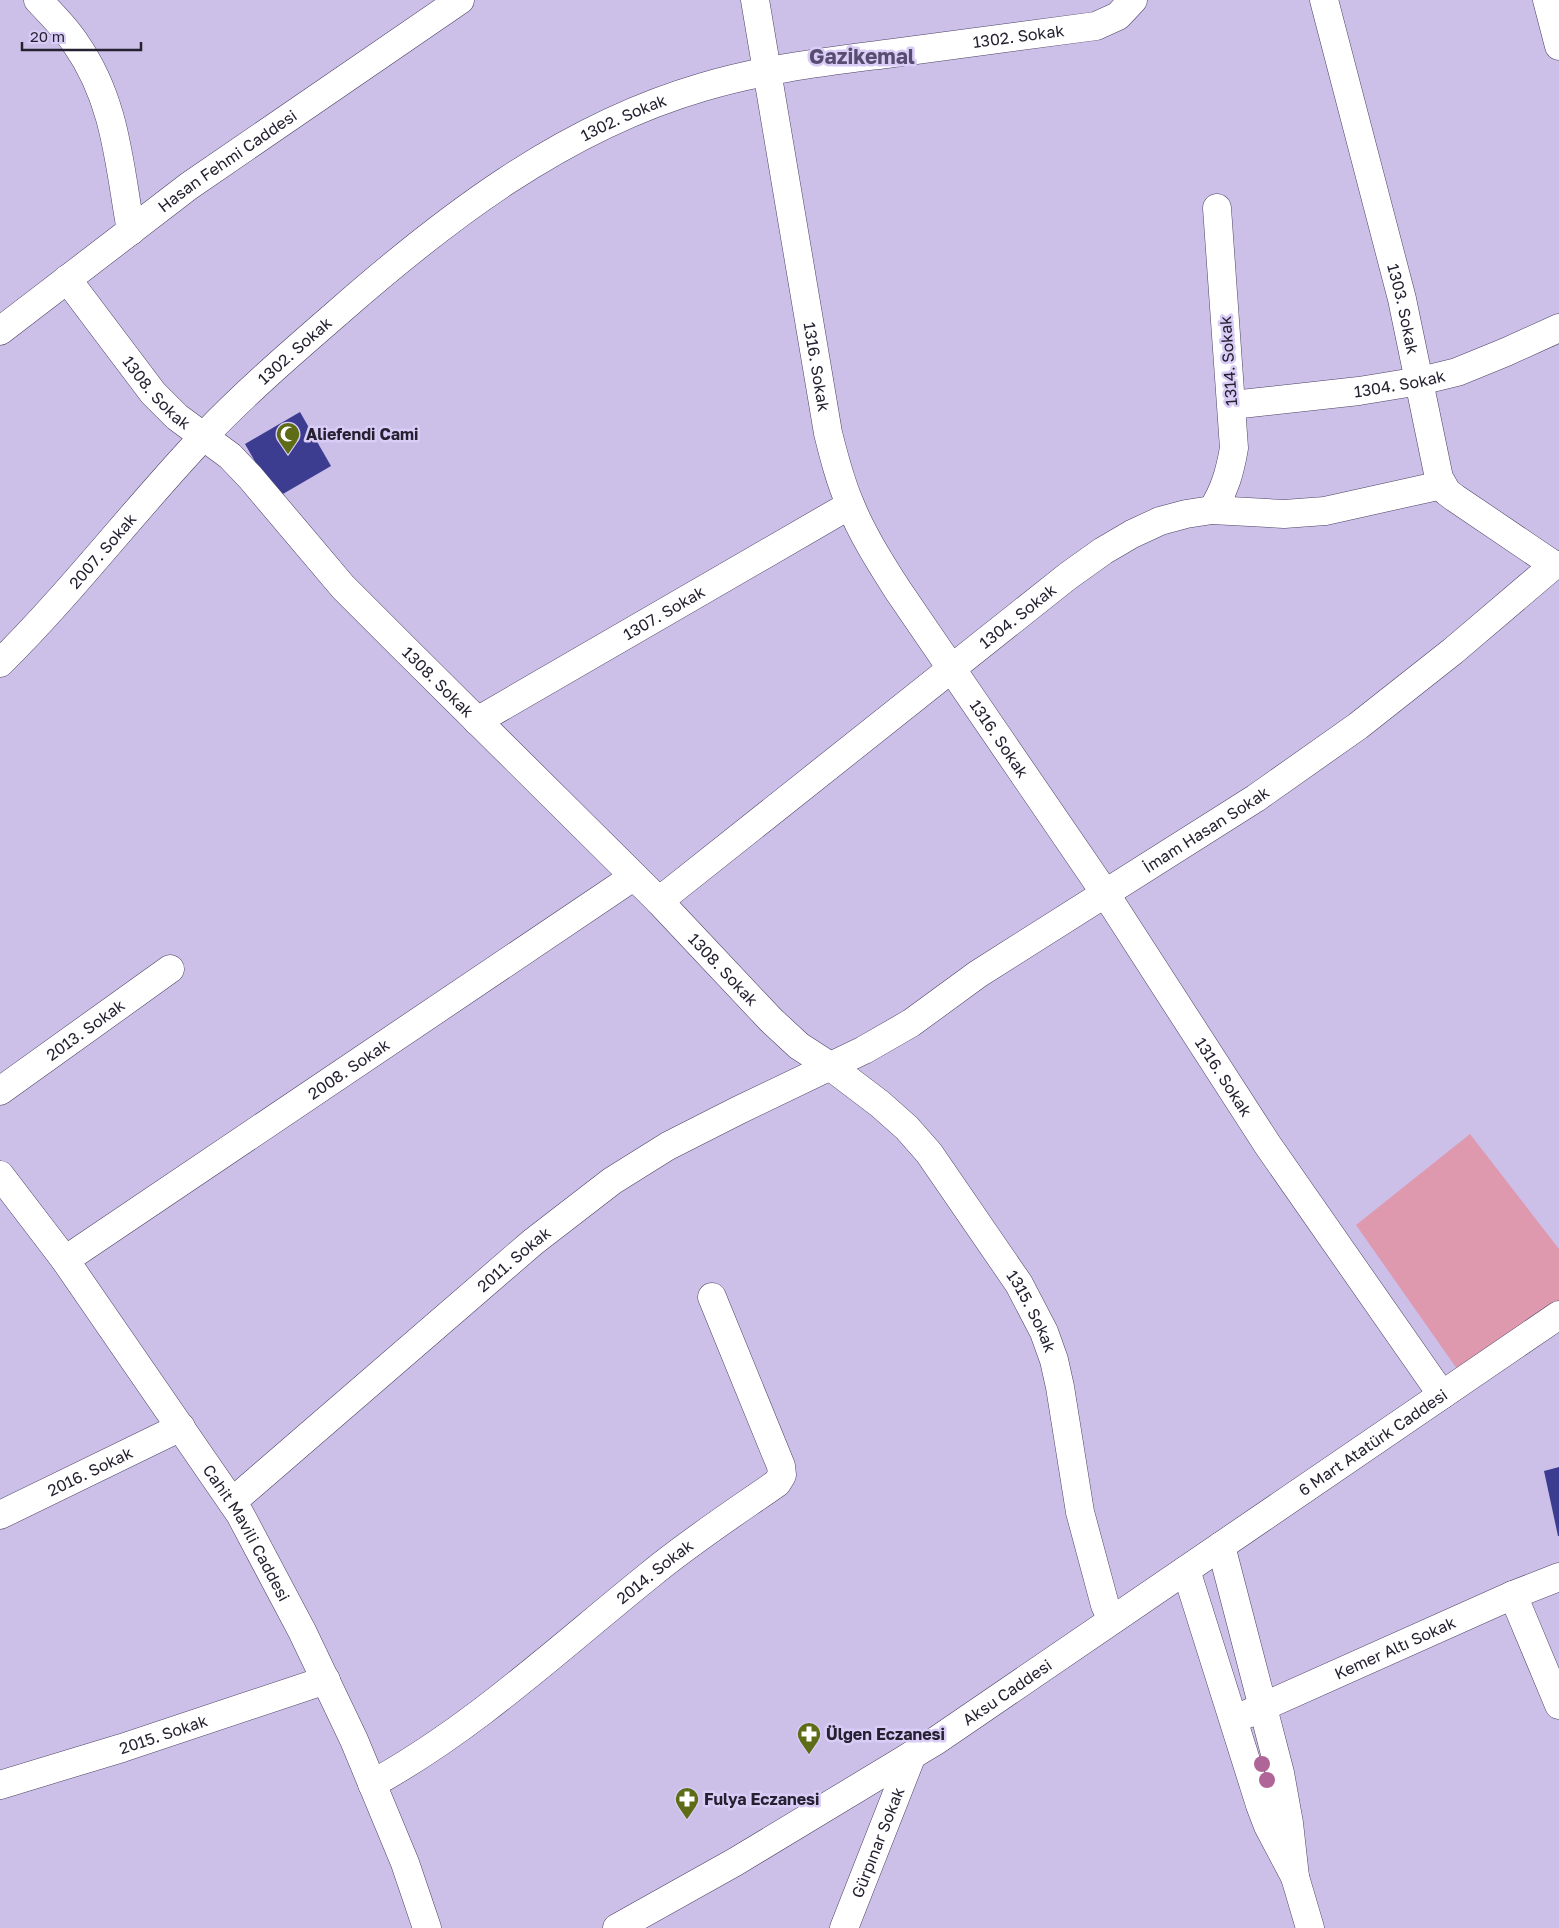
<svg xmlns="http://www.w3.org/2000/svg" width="1559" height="1928" font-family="'Golos Text',sans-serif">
<rect width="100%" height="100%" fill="#ccc0e9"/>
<!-- green -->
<path fill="#de99af" d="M1470,1134L1559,1249V1308L1462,1376L1356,1225Z"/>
<!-- building -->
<g fill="#3c3c90">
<path d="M300,412L331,466L276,498L245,444Z"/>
<path d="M1559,1467V1536H1558L1544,1471Z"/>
</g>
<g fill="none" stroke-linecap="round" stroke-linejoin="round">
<!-- minor casing -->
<g stroke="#4d4164" stroke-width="29">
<g id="minor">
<path d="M38,0C51,14 66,28 76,44C116,101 119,164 131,231"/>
<path id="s1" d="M755,0L828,433C834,457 840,481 850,504C862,534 880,562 897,589L1105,893L1267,1144L1442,1395"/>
<path id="s2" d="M1324,0L1402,299L1439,478L1447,492L1455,498L1554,565"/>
<path d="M1547,0L1559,46"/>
<path id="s3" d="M67,279L153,393L177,417L230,456L250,477L343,587L404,648L659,901L771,1020L799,1046L830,1066L880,1104L907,1128L929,1153L1019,1284L1044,1332L1054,1360L1060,1387L1080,1512L1105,1605L1112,1620"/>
<path id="s4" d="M1232,405L1359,391L1420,381L1457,372L1506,352L1559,328"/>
<path d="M1212,510C1225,490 1230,471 1234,448L1217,208"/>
<path id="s5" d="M0,663C72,592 134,510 204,436C245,393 290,354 335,315C444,219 562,128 703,87C763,69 824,62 886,54C956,44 1026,35 1096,26L1118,16L1133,0"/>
<path id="s6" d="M477,721L850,505"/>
<path id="s7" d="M659,901L1068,576L1103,551L1132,534L1160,521L1186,514L1212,510L1284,514L1325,511L1442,485"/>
<path id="s8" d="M0,1091L170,969"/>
<path id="s9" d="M0,1175L65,1260L240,1514L302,1631L354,1740L405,1863L427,1928"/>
<path id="s10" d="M65,1260L633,877"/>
<path id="s11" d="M232,1502L533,1242L612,1181L668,1146L739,1110L864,1050L911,1023L978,974L1256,798L1358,726L1453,651L1554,565H1559"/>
<path id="s12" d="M0,1515L181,1427"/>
<path d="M1186,1570L1260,1805L1268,1826L1295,1877L1289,1823L1280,1773L1221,1546"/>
<path d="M1513,1595L1559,1705"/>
<path id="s13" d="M1247,1714L1513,1595L1559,1577"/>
<path id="s14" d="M372,1784C474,1728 560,1647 651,1574C691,1541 734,1513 777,1483L782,1475L781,1466L712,1297"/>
<path id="s15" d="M0,1785L122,1748L326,1680"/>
<path d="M1295,1877L1310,1928"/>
<path id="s16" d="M844,1928L912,1755"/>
</g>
</g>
<!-- major casing -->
<g stroke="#4d4164" stroke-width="29">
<g id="major">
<path id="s17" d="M0,331L189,186L460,0"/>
<path id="s18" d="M617,1928L735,1862L937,1740L1559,1315"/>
</g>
</g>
<!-- minor -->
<use href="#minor" stroke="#fff" stroke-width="28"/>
<!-- major -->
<use href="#major" stroke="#fff" stroke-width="28"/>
</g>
<!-- trees -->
<g fill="#af6597">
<circle cx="1262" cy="1764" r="8"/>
<circle cx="1267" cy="1780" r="8"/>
</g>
<!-- icons -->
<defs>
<g id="mosque-pin" transform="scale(1.25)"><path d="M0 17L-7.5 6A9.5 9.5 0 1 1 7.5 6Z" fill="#5e6c16" stroke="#d9cdf7"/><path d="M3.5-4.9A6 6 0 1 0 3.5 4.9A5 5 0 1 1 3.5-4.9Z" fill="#fff"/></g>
<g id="pharmacy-pin" transform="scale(1.25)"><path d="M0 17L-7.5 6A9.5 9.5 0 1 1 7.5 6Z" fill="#5e6c16" stroke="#d9cdf7"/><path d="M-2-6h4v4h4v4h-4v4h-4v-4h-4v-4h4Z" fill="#fff"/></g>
</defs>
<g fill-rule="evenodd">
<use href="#mosque-pin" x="288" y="434"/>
<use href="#pharmacy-pin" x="809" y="1734"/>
<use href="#pharmacy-pin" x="687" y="1799"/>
</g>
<g text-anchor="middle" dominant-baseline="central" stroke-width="5" stroke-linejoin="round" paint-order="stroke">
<!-- street labels -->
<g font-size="16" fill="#262131" stroke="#d9cdf7">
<text stroke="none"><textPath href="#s5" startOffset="1240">1302. Sokak</textPath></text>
<text stroke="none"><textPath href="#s5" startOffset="835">1302. Sokak</textPath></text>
<text stroke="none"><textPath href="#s17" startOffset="284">Hasan Fehmi Caddesi</textPath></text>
<text stroke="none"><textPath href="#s2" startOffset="319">1303. Sokak</textPath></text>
<text stroke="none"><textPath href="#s5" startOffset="430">1302. Sokak</textPath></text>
<text transform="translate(1228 361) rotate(-94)">1314. Sokak</text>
<text stroke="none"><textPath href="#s1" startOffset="372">1316. Sokak</textPath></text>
<text stroke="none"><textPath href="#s4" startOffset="169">1304. Sokak</textPath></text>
<text stroke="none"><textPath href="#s3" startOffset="145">1308. Sokak</textPath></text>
<text stroke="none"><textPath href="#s5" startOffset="152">2007. Sokak</textPath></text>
<text stroke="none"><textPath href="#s6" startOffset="216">1307. Sokak</textPath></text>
<text stroke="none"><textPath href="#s7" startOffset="458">1304. Sokak</textPath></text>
<text stroke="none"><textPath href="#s3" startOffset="550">1308. Sokak</textPath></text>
<text stroke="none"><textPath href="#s1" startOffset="792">1316. Sokak</textPath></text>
<text stroke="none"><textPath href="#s11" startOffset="1189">İmam Hasan Sokak</textPath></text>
<text stroke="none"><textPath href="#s3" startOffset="955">1308. Sokak</textPath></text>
<text stroke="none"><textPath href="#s8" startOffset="105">2013. Sokak</textPath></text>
<text stroke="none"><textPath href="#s10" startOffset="342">2008. Sokak</textPath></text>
<text stroke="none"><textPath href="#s1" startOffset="1198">1316. Sokak</textPath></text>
<text stroke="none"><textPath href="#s11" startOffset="372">2011. Sokak</textPath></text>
<text stroke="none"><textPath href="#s3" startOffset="1421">1315. Sokak</textPath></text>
<text stroke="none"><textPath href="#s18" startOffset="899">6 Mart Atatürk Caddesi</textPath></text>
<text stroke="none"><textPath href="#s12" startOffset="100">2016. Sokak</textPath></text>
<text stroke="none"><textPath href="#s9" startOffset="435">Cahit Mavili Caddesi</textPath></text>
<text stroke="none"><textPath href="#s14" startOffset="354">2014. Sokak</textPath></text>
<text stroke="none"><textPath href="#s13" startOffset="162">Kemer Altı Sokak</textPath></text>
<text stroke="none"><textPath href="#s18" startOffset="456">Aksu Caddesi</textPath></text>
<text stroke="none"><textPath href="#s15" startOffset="171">2015. Sokak</textPath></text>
<text stroke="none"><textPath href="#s16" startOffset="92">Gürpınar Sokak</textPath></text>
</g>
<!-- poi labels -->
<g font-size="16" font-weight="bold" fill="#262131" stroke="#d9cdf7" text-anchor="start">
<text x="306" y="434">Aliefendi Cami</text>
<text x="826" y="1734">Ülgen Eczanesi</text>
<text x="704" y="1799">Fulya Eczanesi</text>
</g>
<!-- district labels -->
<g font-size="21" font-weight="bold" fill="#584c70" stroke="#d9cdf7">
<text x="862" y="56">Gazikemal</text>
</g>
</g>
<!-- scale -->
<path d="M22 42v8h119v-8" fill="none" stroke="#262131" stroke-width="2.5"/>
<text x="30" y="42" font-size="15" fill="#262131" stroke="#d9cdf7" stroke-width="4" paint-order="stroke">20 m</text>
</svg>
